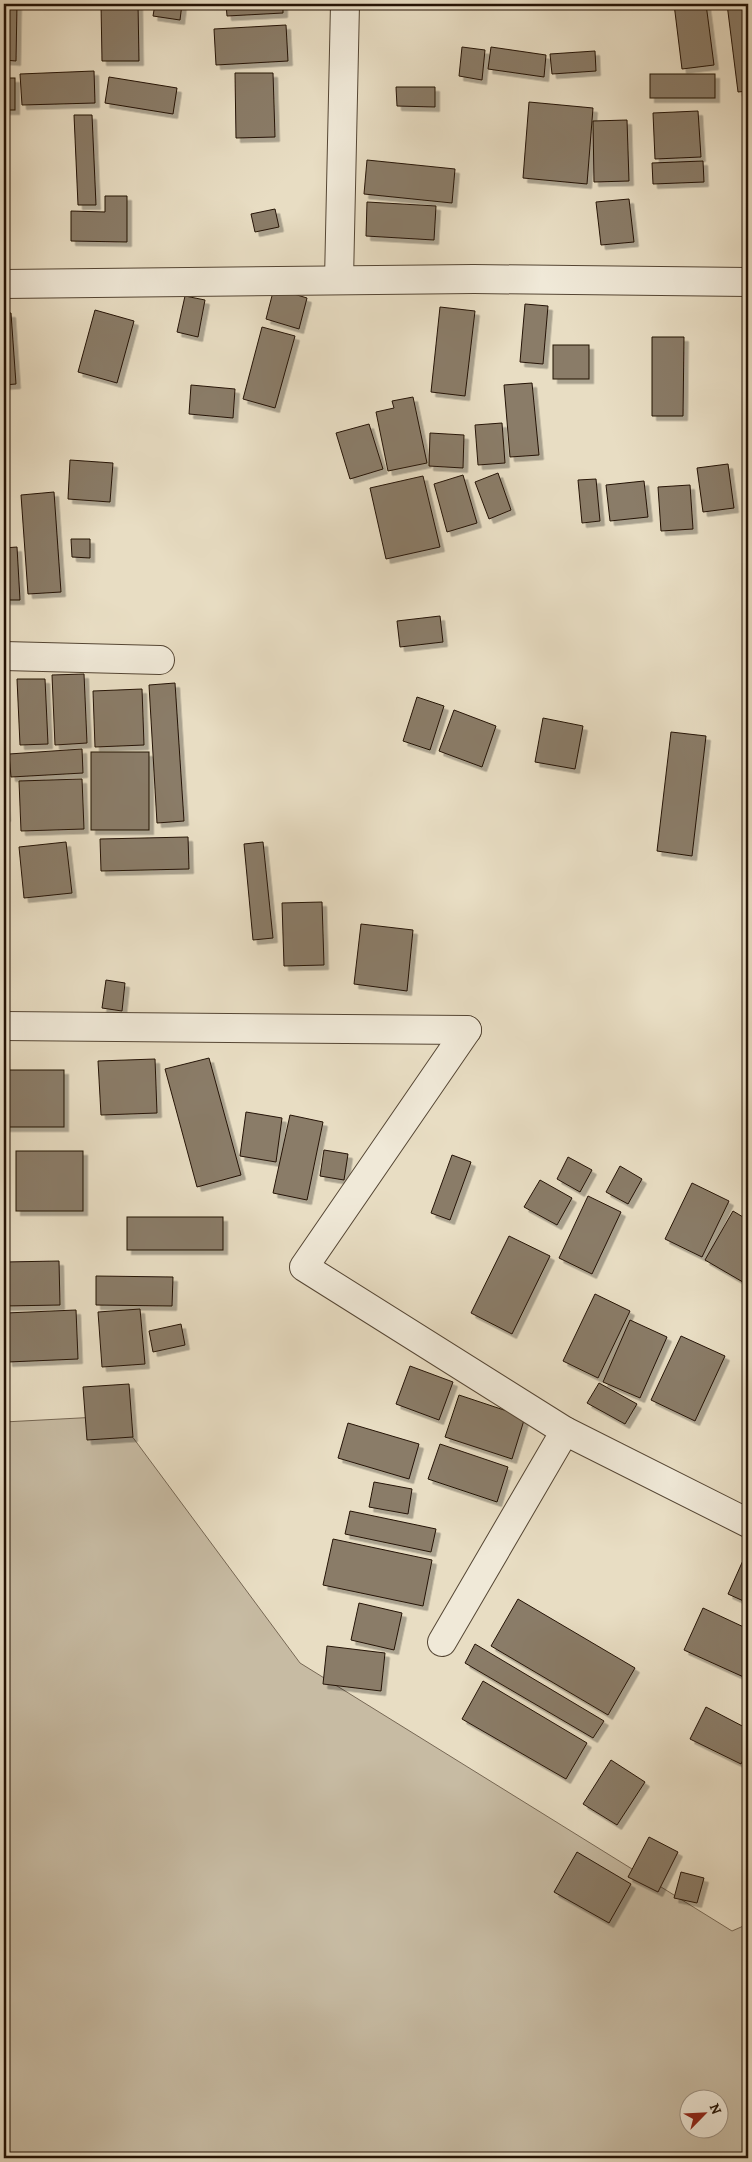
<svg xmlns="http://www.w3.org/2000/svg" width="752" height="2162" font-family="Alegreya,serif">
<defs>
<filter id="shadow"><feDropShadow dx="4.5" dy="4.5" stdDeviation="0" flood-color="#0004"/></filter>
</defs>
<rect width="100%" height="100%" fill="#e8ddc3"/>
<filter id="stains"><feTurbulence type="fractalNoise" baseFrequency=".004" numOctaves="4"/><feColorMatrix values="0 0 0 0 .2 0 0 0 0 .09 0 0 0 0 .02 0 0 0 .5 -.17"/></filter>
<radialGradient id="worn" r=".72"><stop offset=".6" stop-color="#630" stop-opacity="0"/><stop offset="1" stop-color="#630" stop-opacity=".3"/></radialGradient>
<!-- green -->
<path fill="#c7bba3" stroke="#766754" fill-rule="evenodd" d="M117,1416L300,1663L732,1931L748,1924V2158H4V1422ZM690,2100H720V2130H690Z"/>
<!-- building -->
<g fill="#8a7c68" stroke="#241305" filter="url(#shadow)">
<path d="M4,4H17L16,61L4,60Z"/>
<path d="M101,4H138L139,61H102Z"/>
<path d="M155,4H182L180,20L153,16Z"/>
<path d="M226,4H283V13L227,16Z"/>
<path d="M674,4H706L714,65L682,69Z"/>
<path d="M727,4H748V91L738,92Z"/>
<path d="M286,25L288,61L216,65L214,29Z"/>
<path d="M462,47L485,50L482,80L459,76Z"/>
<path d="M491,47L546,55L544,77L488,69Z"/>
<path d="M595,51L596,71L552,74L550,54Z"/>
<path d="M94,71L95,103L22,105L20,74Z"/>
<path d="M235,73H273L275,137L236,138Z"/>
<rect x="650" y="74" width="65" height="24"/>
<path d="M109,77L177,88L173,114L105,103Z"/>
<rect x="4" y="78" width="11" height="32"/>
<path d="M396,87H435V107L397,106Z"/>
<path d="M529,102L593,108L587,184L523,178Z"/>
<path d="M698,111L701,157L655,159L653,113Z"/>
<path d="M74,115H92L96,205H78Z"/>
<path d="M627,120L629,181L594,182L593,121Z"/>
<path d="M367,160L455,169L452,203L364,194Z"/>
<path d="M703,161L704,182L653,184L652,163Z"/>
<path d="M105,196H127V242L71,241V211L105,212Z"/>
<path d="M629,199L634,242L601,245L596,202Z"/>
<path d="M367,202L436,206L434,240L366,236Z"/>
<path d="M275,209L279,227L255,232L251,214Z"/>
<path d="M274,288L307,298L299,329L266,319Z"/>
<path d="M185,296L205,300L198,337L177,332Z"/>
<path d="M525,304L548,306L543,364L520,362Z"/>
<path d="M440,307L475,311L465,396L431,392Z"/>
<path d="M95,310L134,321L117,383L78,372Z"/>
<path d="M4,313H11L16,384L4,385Z"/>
<path d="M262,327L295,336L275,408L243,399Z"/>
<path d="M652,337H684L683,416H652Z"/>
<rect x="553" y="345" width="36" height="34"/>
<path d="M532,383L539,455L510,457L504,385Z"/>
<path d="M191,385L235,389L233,418L189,414Z"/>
<path d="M413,397L427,463L388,471L376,412L394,408L392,401Z"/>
<path d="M502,423L505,463L478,465L475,425Z"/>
<path d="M369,424L383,469L350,479L336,433Z"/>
<path d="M430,433L464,435L463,468L429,466Z"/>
<path d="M70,460L113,463L110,502L68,499Z"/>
<path d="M728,464L734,508L703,512L697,468Z"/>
<path d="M498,473L511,510L489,519L475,482Z"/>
<path d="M463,475L477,523L447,532L434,484Z"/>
<path d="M423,476L440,547L386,559L370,488Z"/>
<path d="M596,479L600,521L582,523L578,480Z"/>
<path d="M644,481L648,517L610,521L606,485Z"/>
<path d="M690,485L693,529L661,531L658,487Z"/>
<path d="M54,492L61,592L28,594L21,495Z"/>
<path d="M71,539H90V558L72,557Z"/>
<path d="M17,547L20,600H4V548Z"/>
<path d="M440,616L443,642L400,647L397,621Z"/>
<path d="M84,674L87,743L55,745L52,675Z"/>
<path d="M17,679H45L48,744L20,745Z"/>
<path d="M175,683L184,821L157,823L149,685Z"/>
<path d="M142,689L144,745L95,747L93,691Z"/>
<path d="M417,697L444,706L430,750L403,741Z"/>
<path d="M454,710L496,726L482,767L439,751Z"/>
<path d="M543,718L583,726L575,769L535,762Z"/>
<path d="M671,732L706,736L692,856L657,851Z"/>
<path d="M82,749L83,773L11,777L9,754Z"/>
<rect x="91" y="752" width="58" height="78"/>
<path d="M4,773L6,817H4Z"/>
<path d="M82,779L84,829L21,831L19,781Z"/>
<path d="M188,837L189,869L101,871L100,839Z"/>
<path d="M66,842L72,893L24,898L19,847Z"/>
<path d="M263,842L273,938L253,940L244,844Z"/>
<path d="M322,902L324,965L284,966L282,903Z"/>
<path d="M361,924L413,930L407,991L354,984Z"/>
<path d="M106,980L125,983L122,1011L102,1008Z"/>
<path d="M209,1058L241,1175L197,1187L165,1069Z"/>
<path d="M155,1059L157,1113L101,1115L98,1061Z"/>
<rect x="4" y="1070" width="60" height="57"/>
<path d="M246,1112L282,1118L276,1162L240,1156Z"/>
<path d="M290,1115L323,1122L307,1200L273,1193Z"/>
<path d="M324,1150L348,1154L344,1180L320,1176Z"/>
<rect x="16" y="1151" width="67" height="60"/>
<path d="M452,1155L471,1162L450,1220L431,1213Z"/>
<path d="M568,1157L592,1170L580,1192L557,1179Z"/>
<path d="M620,1166L642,1179L628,1204L606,1192Z"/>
<path d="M540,1180L572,1198L557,1225L524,1207Z"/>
<path d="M692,1183L729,1201L702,1257L665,1239Z"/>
<path d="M588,1196L621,1212L592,1274L559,1258Z"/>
<path d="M733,1211L748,1220V1285L705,1260Z"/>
<rect x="127" y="1217" width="96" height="33"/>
<path d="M509,1236L550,1256L512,1334L471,1313Z"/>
<path d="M59,1261L60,1305L4,1306V1262Z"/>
<path d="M96,1276L173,1277L172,1306L96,1305Z"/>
<path d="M595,1294L630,1311L598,1378L563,1361Z"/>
<path d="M140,1309L145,1364L102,1367L98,1312Z"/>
<path d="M76,1310L78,1359L8,1362L6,1313Z"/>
<path d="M630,1320L667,1337L640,1398L603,1382Z"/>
<path d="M181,1324L185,1345L153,1352L149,1331Z"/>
<path d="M681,1336L725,1356L695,1421L651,1400Z"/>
<path d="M410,1366L453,1382L439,1420L396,1404Z"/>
<path d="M599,1383L637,1404L625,1424L587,1403Z"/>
<path d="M129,1384L133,1437L87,1440L83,1387Z"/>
<path d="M459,1395L525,1417L512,1459L445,1437Z"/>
<path d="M348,1423L419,1444L409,1479L338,1458Z"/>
<path d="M440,1444L508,1467L497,1502L428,1479Z"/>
<path d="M374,1482L412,1489L408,1514L369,1507Z"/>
<path d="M350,1511L436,1529L431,1552L345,1534Z"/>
<path d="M333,1539L432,1560L423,1606L323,1585Z"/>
<path d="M745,1556L748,1557V1603L728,1594Z"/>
<path d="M518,1599L635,1668L608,1715L491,1646Z"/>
<path d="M359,1603L402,1613L394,1650L351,1640Z"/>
<path d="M703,1608L748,1629V1679L684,1650Z"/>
<path d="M475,1644L604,1721L593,1738L465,1663Z"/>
<path d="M327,1646L385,1653L381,1691L323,1684Z"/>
<path d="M483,1681L587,1743L566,1779L462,1719Z"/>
<path d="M706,1707L748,1729V1750L741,1764L690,1739Z"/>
<path d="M611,1760L645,1782L617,1825L583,1804Z"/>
<path d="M649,1837L678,1852L658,1892L628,1877Z"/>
<path d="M577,1852L631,1884L609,1923L554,1892Z"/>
<path d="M681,1872L704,1878L697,1903L674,1898Z"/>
</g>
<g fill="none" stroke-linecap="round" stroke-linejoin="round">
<!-- minor casing -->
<g stroke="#554634" stroke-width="30">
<g id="minor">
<path d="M339,280L345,4"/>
<path d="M4,284L474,279L748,282"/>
<path d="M4,656L160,660"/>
<path d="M4,1026L467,1030"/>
<path d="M467,1030L304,1267L565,1431L748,1523"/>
<path d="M442,1642L565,1431"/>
</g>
</g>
<!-- minor -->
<use href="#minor" stroke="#f0e9d8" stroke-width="28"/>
</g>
<!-- margin -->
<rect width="752" height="2162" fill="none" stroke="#e8ddc3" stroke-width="20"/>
<rect x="5" y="5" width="742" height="2152" fill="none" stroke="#241305" stroke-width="2.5"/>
<rect x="10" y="10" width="732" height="2142" fill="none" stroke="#241305"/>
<!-- north arrow -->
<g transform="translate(704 2114) rotate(66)"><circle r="24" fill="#f0e9d8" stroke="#9e9384"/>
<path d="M0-4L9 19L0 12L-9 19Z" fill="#8f2418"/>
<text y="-8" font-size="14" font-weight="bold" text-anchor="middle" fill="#241305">N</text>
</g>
<rect width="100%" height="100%" filter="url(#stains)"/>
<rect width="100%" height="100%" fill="url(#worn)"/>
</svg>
